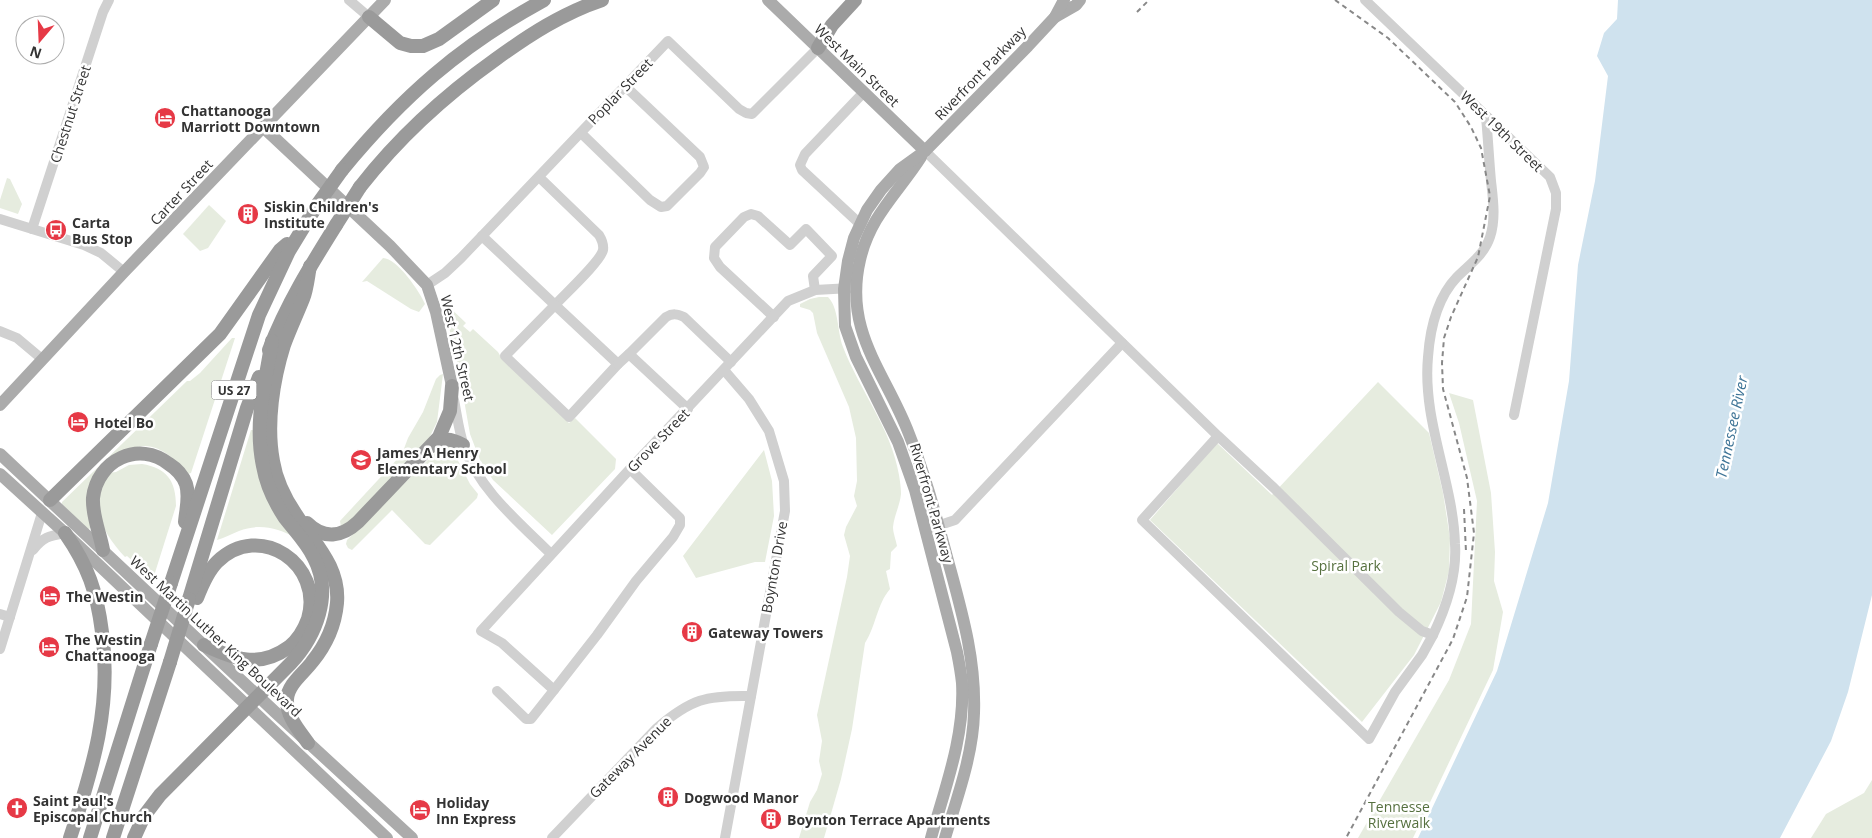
<svg xmlns="http://www.w3.org/2000/svg" width="1872" height="838" font-family="'Open Sans',sans-serif">
<rect width="100%" height="100%" fill="#fff"/>
<!-- green -->
<g fill="#e6ecdf">
<path d="M7,178L10,179L22,204L18,214L0,208V200Z"/>
<path d="M209,205L226,221L208,248L200,251L183,234Z"/>
<path d="M383,258C397,258 420,292 425,304L419,312L411,309L367,281L362,282Z"/>
<path d="M819,297H828C839,308 837,331 843,347C860,391 891,428 899,475C900,481 901,488 901,494C900,505 894,516 893,527C893,533 896,540 897,546L891,552L890,569L886,571L890,589C877,604 876,626 865,643L852,729L841,779L824,838H799L810,802L817,790L822,774L819,761L822,741L817,715L847,577L850,556L844,535L846,527L857,506L854,496L857,481L856,438L849,407L817,333L813,313L810,310L800,307V304L810,299Z"/>
<path d="M443,301L466,323L463,326L470,332L473,329L498,352L502,359L569,423L575,418L616,459L615,469L552,535L493,480L480,460L470,434L458,366Z"/>
<path d="M232,338H235L191,473L188,474C177,461 161,445 143,446C131,447 117,456 107,461L91,527L88,530L62,504V502L187,381H190L200,373Z"/>
<path d="M443,374L437,422L422,453L359,518L341,527L340,521L402,454L408,438L423,412L436,379L440,375Z"/>
<path d="M1378,382L1429,433L1443,493L1450,538L1449,571L1441,602L1414,655L1362,722L1150,520L1217,443L1272,495Z"/>
<path d="M1449,393L1473,400L1491,493L1495,552L1494,581L1503,612L1493,670L1413,838H1358L1449,680L1471,624L1477,501L1459,423Z"/>
<path d="M251,430H254L296,538C278,528 259,523 239,531C231,534 224,538 217,540Z"/>
<path d="M448,446L452,449L470,484L478,494L477,498L430,545L425,544L392,510L352,550L348,548L346,544L347,540L437,451L443,447Z"/>
<path d="M764,450L772,481L774,516L765,562H755L696,578L683,556Z"/>
<path d="M142,464C167,468 176,481 176,506L153,579L127,556L125,557C108,539 93,516 100,491C101,485 106,479 109,473L116,472L129,465Z"/>
<path d="M1872,780V838H1811L1826,814L1864,793Z"/>
</g>
<!-- water -->
<path fill="#cfe2ee" d="M1618,0H1872V595L1848,692L1831,741L1780,838H1418L1497,671L1548,503L1569,381L1578,265L1595,181L1608,76L1597,56L1604,33L1617,19Z"/>
<g fill="none" stroke-linecap="round" stroke-linejoin="round">
<!-- minor -->
<g stroke="#d0d0d0" stroke-width="10">
<path d="M349,0L369,17"/>
<path d="M1365,0L1550,177L1556,193V209L1514,415"/>
<path d="M581,133L650,200L661,207L667,206L700,173L704,167L700,157L625,86"/>
<path d="M925,151L1218,436L1274,488L1399,612L1422,631L1433,635L1422,655L1395,692L1369,739L1142,520L1218,436"/>
<path d="M0,219L84,245L101,253L124,272"/>
<path d="M860,224L802,170L800,165L805,154L864,92"/>
<path d="M32,229L103,12L109,0"/>
<path d="M482,236L555,305C564,295 601,261 603,250C604,244 602,240 599,235L539,177"/>
<path d="M427,285L445,273L461,258L668,41L739,109L746,113L752,114L818,48"/>
<path d="M555,305L618,364L569,417L505,356Z"/>
<path d="M774,317L720,267L714,258L715,247L744,217L751,214L758,216L790,245L806,229L832,256L813,276L815,290"/>
<path d="M0,331L17,338L42,359"/>
<path d="M629,354L666,317C673,313 677,314 684,317L731,362"/>
<path d="M618,364L629,354L688,409"/>
<path d="M724,370L749,399L769,431L784,481L785,511L725,838"/>
<path d="M454,400C457,415 459,432 464,446C479,490 519,522 551,554"/>
<path d="M630,469L680,518V525L673,537L636,581L597,635L554,690L502,643L481,631L630,469L788,301L815,290L851,288"/>
<path d="M925,530L955,520L1122,343"/>
<path d="M33,550C43,537 49,536 65,533"/>
<path d="M0,614L10,617"/>
<path d="M1433,635C1446,608 1457,574 1455,544C1453,480 1422,421 1428,357C1430,329 1437,298 1457,277C1470,264 1484,255 1490,237C1496,219 1493,199 1491,181C1489,159 1488,138 1486,117"/>
<path d="M0,649L42,513"/>
<path d="M497,691L526,719H531L554,690"/>
<path d="M552,838L657,728C691,699 706,695 751,696"/>
</g>
<!-- major -->
<g stroke="#ababab" stroke-width="12">
<path d="M768,0L925,151"/>
<path d="M1055,17L1076,5L1080,0"/>
<path d="M263,127L390,246L427,285L436,312L452,386"/>
<path d="M921,157C898,193 870,216 860,260C843,332 886,373 909,434C925,474 936,516 947,557C961,609 976,658 974,713C973,755 957,798 945,838"/>
<path d="M0,405L124,272L385,0"/>
<path d="M0,454L275,712L412,838"/>
<path d="M0,474L65,533L387,838"/>
<path d="M931,838C945,788 965,736 962,683C961,673 959,662 957,652L915,490L898,442L856,357L845,326L844,289L848,261L854,238L867,210L881,190L900,169L925,151L1028,46L1055,17L1064,0"/>
</g>
<!-- highway -->
<g stroke="#9a9a9a" stroke-width="14">
<path d="M369,17L400,43L411,46H423L439,39L493,0"/>
<path d="M818,48L832,25L855,0"/>
<path d="M342,170C403,96 460,46 544,0"/>
<path d="M360,187C399,137 444,96 496,59C529,35 563,13 602,0"/>
<path d="M269,350C286,305 311,265 336,225"/>
<path d="M432,446C446,438 449,438 463,445"/>
<path d="M50,500L220,334L280,250L287,244"/>
<path d="M307,523C324,540 342,537 358,522L439,437L450,411L452,386"/>
<path d="M65,533C88,566 97,592 102,632C112,706 93,768 70,838"/>
<path d="M103,550C100,533 92,516 93,498C97,460 139,440 169,464C177,469 183,476 186,484C190,496 186,510 185,522"/>
<path d="M171,583L259,315L289,251L317,205"/>
<path d="M197,598C202,585 208,571 217,562C260,520 324,565 308,619C304,630 298,640 289,647C259,669 234,659 204,645"/>
<path d="M189,599L247,408L259,377"/>
<path d="M308,743C299,730 286,716 287,699C288,684 304,673 312,662C326,645 335,625 337,603C340,567 315,544 297,516C286,500 276,480 273,461C266,424 273,380 284,345C290,329 297,314 303,299C307,289 308,276 310,266"/>
<path d="M90,838L151,644"/>
<path d="M113,838L170,662"/>
<path d="M134,838L144,816L160,795L291,663C316,636 333,594 314,558C307,543 295,531 285,518C275,503 266,483 263,466C254,423 265,383 272,341"/>
</g>
<!-- rail -->
<g stroke="#888" stroke-width="2" stroke-dasharray="5 4" stroke-linecap="butt">
<path d="M1335,0L1388,38L1455,102L1471,127L1481,148L1490,196L1478,257L1451,317L1444,338L1442,363L1443,389L1467,478L1474,533L1467,597L1453,639L1346,838"/>
<path d="M1137,12L1149,0"/>
<path d="M1464,509L1466,552"/>
</g>
<!-- highway-bridge -->
<g stroke="#9a9a9a" stroke-width="14">
<path d="M317,205L342,170"/>
<path d="M336,225L360,187"/>
<path d="M151,644L171,583"/>
<path d="M170,662L189,599"/>
</g>
</g>
<!-- icons -->
<defs>
<g id="hotel-disc" transform="scale(1.125)"><circle r="9.5" fill="#e63946" stroke="#fff"/><path d="M-6-4.5h1.5V1H6V5H4.5V3h-9V5H-6ZM-4 0a1.8 1.8 0 1 1 3.6 0ZM.5 0V-2.5h3Q6-2.5 6 0Z" fill="#fff"/></g>
<g id="building-disc" transform="scale(1.125)"><circle r="9.5" fill="#e63946" stroke="#fff"/><path d="M-4-6H4V6H1V3H-1V6H-4ZM-2.5-4.3h1.7v1.8h-1.7ZM.8-4.3h1.7v1.8H.8ZM-2.5-1h1.7V.8h-1.7ZM.8-1h1.7V.8H.8Z" fill="#fff"/></g>
<g id="bus-disc" transform="scale(1.125)"><circle r="9.5" fill="#e63946" stroke="#fff"/><path d="M-5-6H5V4H4V6H2V4H-2V6H-4V4H-5ZM-3.5-4V0h7V-4ZM-3.5 1.2v1.5H-2V1.2ZM2 1.2v1.5H3.5V1.2Z" fill="#fff"/></g>
<g id="school-disc" transform="scale(1.125)"><circle r="9.5" fill="#e63946" stroke="#fff"/><path d="M0-5L7-2L0 1L-7-2ZM-4 1L0 2.5L4 1V4Q0 6-4 4Z" fill="#fff"/></g>
<g id="church-disc" transform="scale(1.125)"><circle r="9.5" fill="#e63946" stroke="#fff"/><path d="M-1.2-6h2.4v3.5h3.3v2.4h-3.3V6h-2.4V-.1h-3.3v-2.4h3.3Z" fill="#fff"/></g>
</defs>
<g fill-rule="evenodd">
<use href="#hotel-disc" x="165" y="118"/>
<use href="#building-disc" x="248" y="214"/>
<use href="#bus-disc" x="56" y="230"/>
<use href="#hotel-disc" x="78" y="422"/>
<use href="#school-disc" x="361" y="460"/>
<use href="#hotel-disc" x="50" y="596"/>
<use href="#building-disc" x="692" y="632"/>
<use href="#hotel-disc" x="49" y="647"/>
<use href="#building-disc" x="668" y="797"/>
<use href="#church-disc" x="17" y="808"/>
<use href="#hotel-disc" x="420" y="810"/>
<use href="#building-disc" x="771" y="819"/>
</g>
<g text-anchor="middle" dominant-baseline="central" stroke-width="5" stroke-linejoin="round" paint-order="stroke">
<!-- shield labels -->
<rect fill="#fff" stroke="#707070" stroke-width="1" x="211.5" y="380.5" width="45" height="19" rx="4"/>
<g font-size="12" font-weight="bold" fill="#333">
<text x="234" y="390">US 27</text>
</g>
<!-- street labels -->
<g font-size="14" fill="#333" stroke="#fff">
<text transform="translate(857 65) rotate(44)">West Main Street</text>
<text transform="translate(980 73) rotate(-46)">Riverfront Parkway</text>
<text transform="translate(620 91) rotate(-46)">Poplar Street</text>
<text transform="translate(70 114) rotate(-72)">Chestnut Street</text>
<text transform="translate(1502 131) rotate(44)">West 19th Street</text>
<text transform="translate(181 192) rotate(-47)">Carter Street</text>
<text transform="translate(458 348) rotate(77)">West 12th Street</text>
<text transform="translate(658 440) rotate(-46)">Grove Street</text>
<text transform="translate(932 503) rotate(74)">Riverfront Parkway</text>
<text transform="translate(774 567) rotate(-80)">Boynton Drive</text>
<text transform="translate(216 636) rotate(43)">West Martin Luther King Boulevard</text>
<text transform="translate(630 757) rotate(-45)">Gateway Avenue</text>
</g>
<!-- poi labels -->
<g font-size="14" font-weight="bold" fill="#333" stroke="#fff" text-anchor="start">
<text x="181" y="110">Chattanooga<tspan x="181" dy="16">Marriott Downtown</tspan></text>
<text x="264" y="206">Siskin Children's<tspan x="264" dy="16">Institute</tspan></text>
<text x="72" y="222">Carta<tspan x="72" dy="16">Bus Stop</tspan></text>
<text x="94" y="422">Hotel Bo</text>
<text x="377" y="452">James A Henry<tspan x="377" dy="16">Elementary School</tspan></text>
<text x="66" y="596">The Westin</text>
<text x="708" y="632">Gateway Towers</text>
<text x="65" y="639">The Westin<tspan x="65" dy="16">Chattanooga</tspan></text>
<text x="684" y="797">Dogwood Manor</text>
<text x="33" y="800">Saint Paul's<tspan x="33" dy="16">Episcopal Church</tspan></text>
<text x="436" y="802">Holiday<tspan x="436" dy="16">Inn Express</tspan></text>
<text x="787" y="819">Boynton Terrace Apartments</text>
</g>
<!-- park labels -->
<g font-size="14" fill="#56703f" stroke="#fff">
<text x="1346" y="565">Spiral Park</text>
<text x="1399" y="806">Tennesse<tspan x="1399" dy="16">Riverwalk</tspan></text>
</g>
<!-- water labels -->
<g font-size="15" font-style="italic" fill="#3f7597" stroke="#fff">
<text transform="translate(1731 427) rotate(-78)">Tennessee River</text>
</g>
</g>
<!-- north arrow -->
<g transform="translate(40 40) rotate(199)"><circle r="24" fill="#ffffff" stroke="#adadad"/>
<path d="M0-4L9 19L0 12L-9 19Z" fill="#e63946"/>
<text y="-8" font-size="14" font-weight="bold" text-anchor="middle" fill="#333333">N</text>
</g>
</svg>
